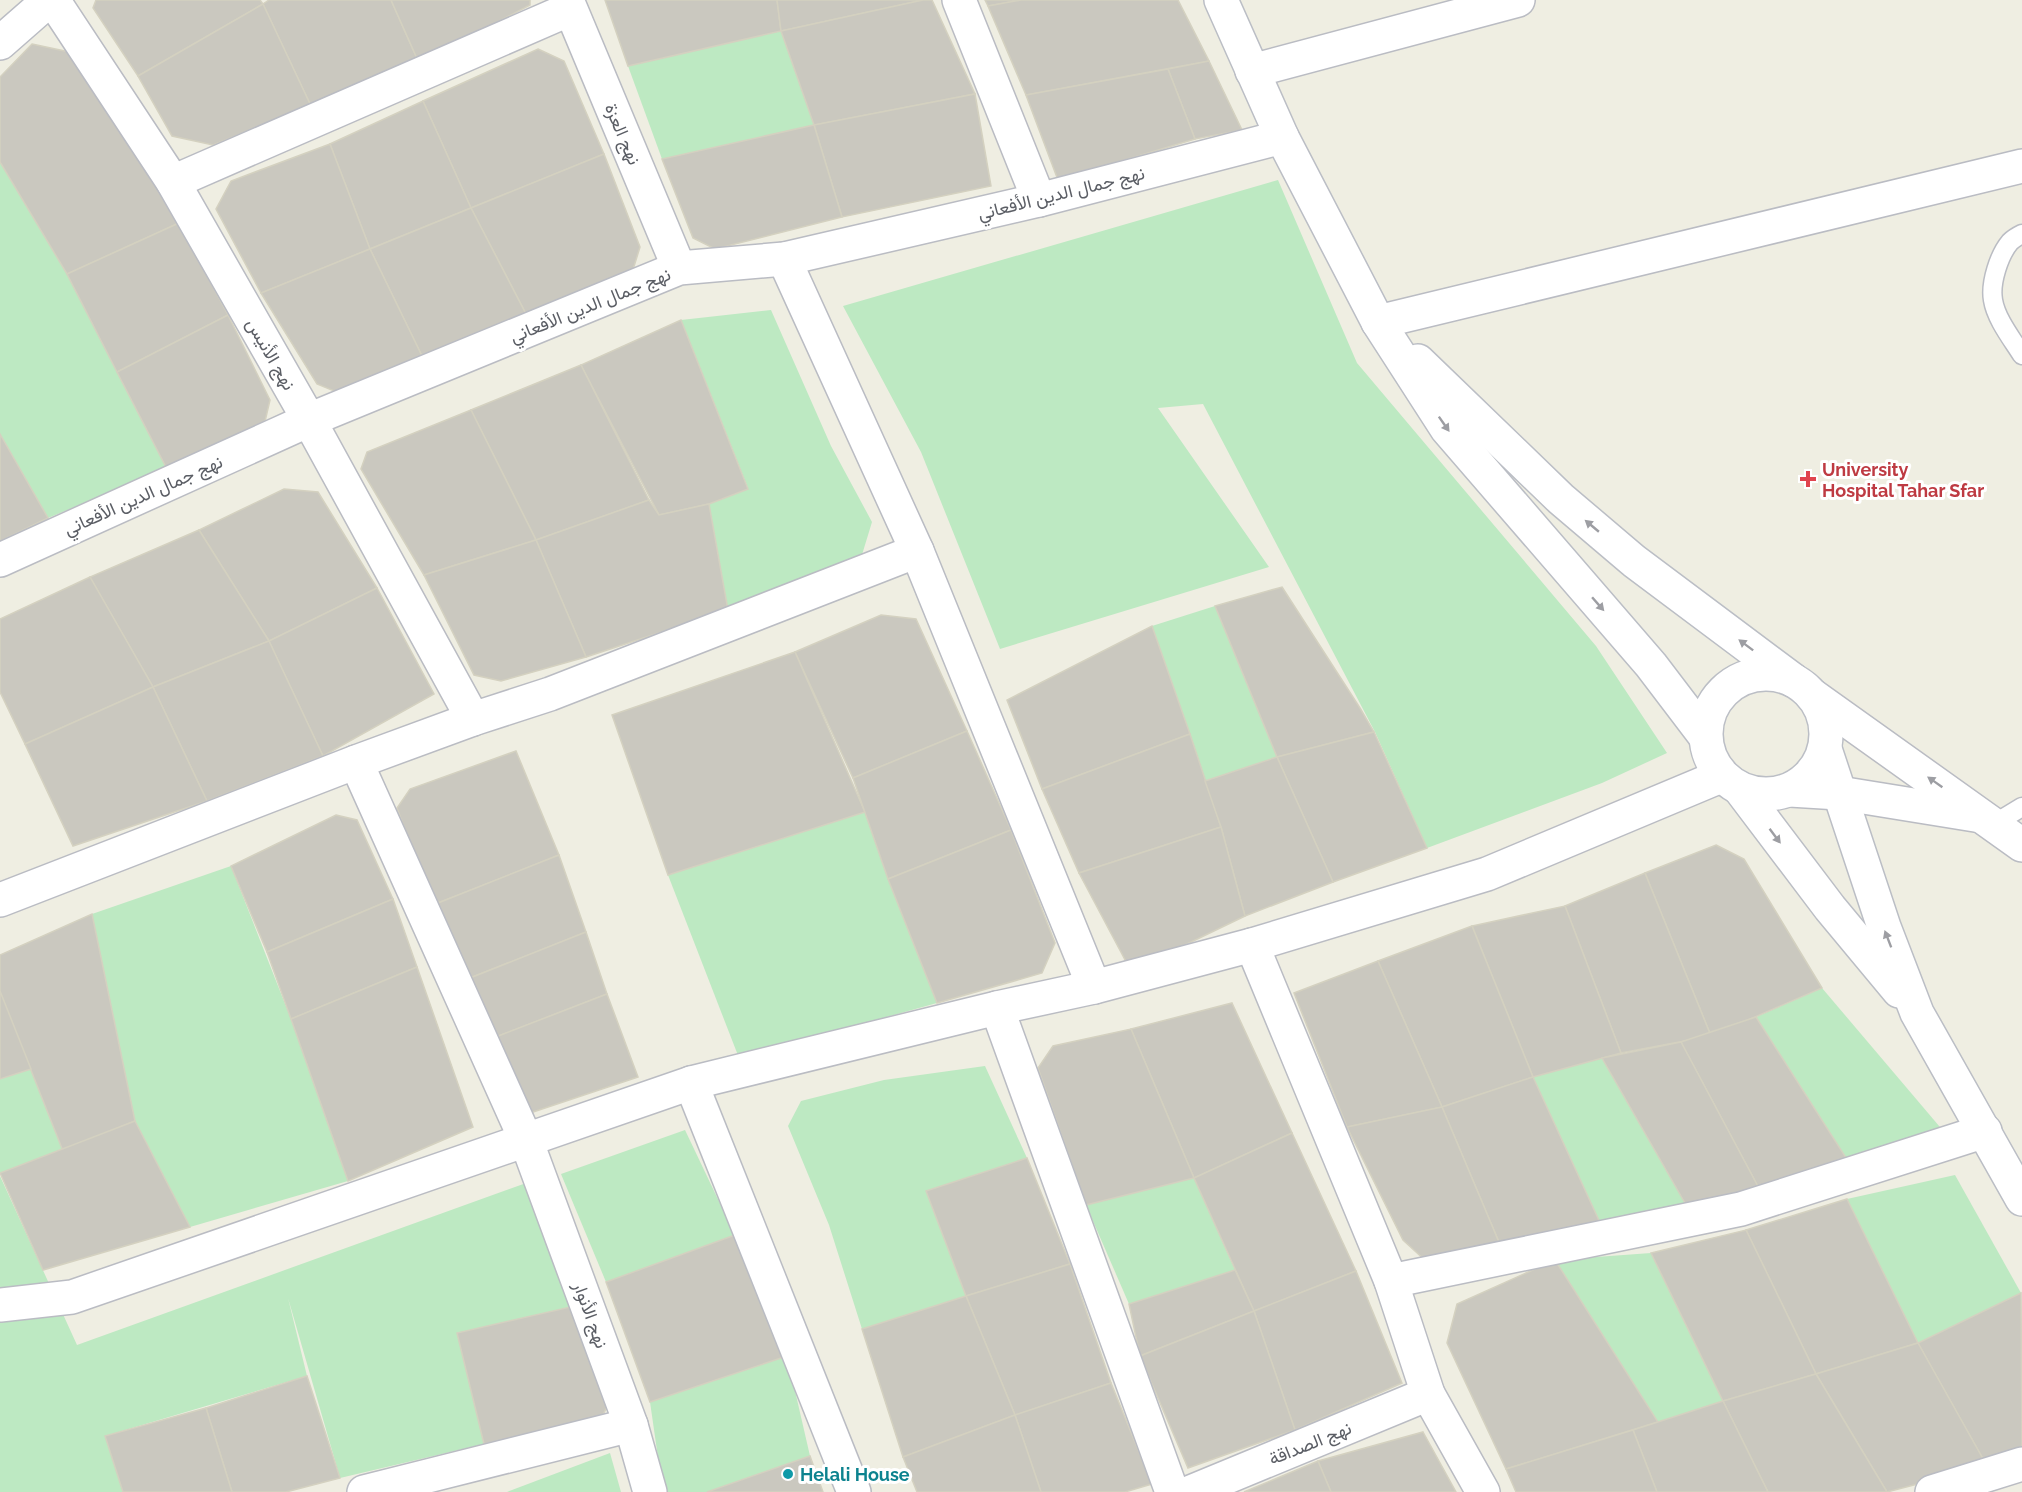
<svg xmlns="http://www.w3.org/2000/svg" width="2022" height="1492" font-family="Raleway,Vazirmatn,sans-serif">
<rect width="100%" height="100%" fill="#efeee2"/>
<!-- green -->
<g fill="#bde9c2">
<path d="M781,31L814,125L662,159L628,66Z"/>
<path d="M0,162L67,274L167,469L48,518L0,434Z"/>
<path d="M1278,180L1357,363L1596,646L1667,753L1602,783L1427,848L1375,732L1203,404L1158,408L1269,567L1000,649L921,452L843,306Z"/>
<path d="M771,310L831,446L872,522L861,558L728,610L709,504L748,488L681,320Z"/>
<path d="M1215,606L1277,757L1205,781L1152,626Z"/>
<path d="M865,812L937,1003L739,1058L668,875Z"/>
<path d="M231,866L291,1019L348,1181L190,1227L135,1121L92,914Z"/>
<path d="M1822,988L1945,1133L1850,1164L1756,1017Z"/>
<path d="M1602,1058L1689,1210L1602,1227L1533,1077Z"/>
<path d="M985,1066L1027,1158L926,1191L966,1296L862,1329L829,1225L788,1126L801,1101L884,1080Z"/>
<path d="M31,1069L63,1151L0,1173V1079Z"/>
<path d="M685,1130L735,1235L606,1282L561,1174Z"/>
<path d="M1955,1175L2021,1293L1918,1343L1847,1199Z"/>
<path d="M0,1176L77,1345L529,1182L579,1305L484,1444L340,1478L288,1298L307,1376L105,1436L123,1492H0Z"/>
<path d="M1194,1178L1235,1270L1129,1304L1086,1205Z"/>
<path d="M1651,1253L1723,1401L1658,1422L1555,1260Z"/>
<path d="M787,1356L810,1456L707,1492H663L650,1402Z"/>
<path d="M610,1453L621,1492H507Z"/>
</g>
<!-- building -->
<g fill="#cac8bf" stroke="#d4d1c0" stroke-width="1.5">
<path d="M96,0H260L263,4L138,76L93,8Z"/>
<path d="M269,0H391L419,63L311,106L263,4Z"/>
<path d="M391,0H530V5L419,63Z"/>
<path d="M605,0H777L781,31L628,66Z"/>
<path d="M777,0H923L781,31Z"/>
<path d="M923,0H932L975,94L814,125L781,31Z"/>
<path d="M985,0H1021L988,6Z"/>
<path d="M1021,0H1178L1209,61L1026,95L988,6Z"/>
<path d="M263,4L311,106L213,145L172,136L138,76Z"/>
<path d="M32,44L74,53L179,223L67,274L0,162V77Z"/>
<path d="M538,49L564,61L604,154L471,208L423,101Z"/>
<path d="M1209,61L1242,130L1195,139L1168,69Z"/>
<path d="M1168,69L1195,139L1058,180L1026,95Z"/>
<path d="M975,94L991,186L842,217L814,125Z"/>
<path d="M423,101L471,208L370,249L330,144Z"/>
<path d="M814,125L842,217L715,249L693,238L662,159Z"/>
<path d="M330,144L370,249L261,293L216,209L231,181Z"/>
<path d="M604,154L640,247L632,273L526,314L471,208Z"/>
<path d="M471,208L526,314L423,358L370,249Z"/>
<path d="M179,223L228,315L117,372L67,274Z"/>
<path d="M370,249L423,358L339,393L317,384L261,293Z"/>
<path d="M228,315L270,400L263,430L167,469L117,372Z"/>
<path d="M681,320L748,489L709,504L659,515L581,365Z"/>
<path d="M581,365L649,500L536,540L471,410Z"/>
<path d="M471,410L536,540L424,575L361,469L367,452Z"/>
<path d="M0,434L48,518L0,541Z"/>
<path d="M284,489L318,492L377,588L269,641L199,530Z"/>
<path d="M649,500L659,515L709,504L728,610L586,657L536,540Z"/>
<path d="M199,530L269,641L153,687L90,577Z"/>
<path d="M536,540L586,657L501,681L474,675L424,575Z"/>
<path d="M90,577L153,687L25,744L0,692V619Z"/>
<path d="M1282,587L1360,708L1374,732L1277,757L1215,606Z"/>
<path d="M377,588L434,694L323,756L269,641Z"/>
<path d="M881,615L916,619L967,731L853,778L795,652Z"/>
<path d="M1152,626L1190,734L1042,789L1007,700Z"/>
<path d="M269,641L323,756L207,801L153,687Z"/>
<path d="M795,652L865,812L668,875L612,715Z"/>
<path d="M153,687L207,801L73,846L25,744Z"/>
<path d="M967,731L1011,830L888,879L853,778Z"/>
<path d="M1374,732L1427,848L1333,882L1277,757Z"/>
<path d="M1190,734L1221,827L1079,873L1042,789Z"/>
<path d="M516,751L559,855L433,905L397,808L410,789Z"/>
<path d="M1277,757L1333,882L1245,916L1221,827L1205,781Z"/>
<path d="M336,815L357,820L393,899L267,952L231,866Z"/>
<path d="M1221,827L1245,916L1131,971L1079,873Z"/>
<path d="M1011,830L1055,943L1042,973L937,1003L888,879Z"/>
<path d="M1716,845L1744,859L1822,988L1711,1036L1645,873Z"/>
<path d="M559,855L586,932L465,980L433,905Z"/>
<path d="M1645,873L1711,1036L1621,1053L1565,906Z"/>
<path d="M393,899L417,967L291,1019L267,952Z"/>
<path d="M1565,906L1621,1053L1533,1077L1472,926Z"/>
<path d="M92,914L135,1121L63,1151L0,992V955Z"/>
<path d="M1472,926L1533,1077L1442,1107L1378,961Z"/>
<path d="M586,932L607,994L488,1040L465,980Z"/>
<path d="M1378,961L1442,1107L1347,1127L1294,993Z"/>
<path d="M417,967L473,1127L348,1181L291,1019Z"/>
<path d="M0,991L31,1069L0,1079Z"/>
<path d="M607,994L638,1077L524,1115L488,1040Z"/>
<path d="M1232,1003L1292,1133L1194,1178L1131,1029Z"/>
<path d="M1756,1017L1850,1164L1762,1194L1681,1042Z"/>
<path d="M1131,1029L1194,1178L1086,1205L1038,1068L1053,1046Z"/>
<path d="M1681,1042L1762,1194L1689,1210L1602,1058Z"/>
<path d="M1533,1077L1602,1227L1501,1247L1442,1107Z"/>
<path d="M1442,1107L1501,1247L1427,1262L1403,1240L1347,1127Z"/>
<path d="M135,1121L190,1227L43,1270L0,1173Z"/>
<path d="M1292,1133L1356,1271L1254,1311L1194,1178Z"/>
<path d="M1027,1158L1070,1264L966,1296L926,1191Z"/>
<path d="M1847,1199L1918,1343L1816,1374L1746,1230Z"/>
<path d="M1746,1230L1816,1374L1723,1401L1651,1253Z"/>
<path d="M735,1235L787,1356L650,1402L606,1282Z"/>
<path d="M1555,1260L1658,1422L1506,1469L1447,1343L1457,1304Z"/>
<path d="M1070,1264L1111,1383L1015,1415L966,1296Z"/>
<path d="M1235,1270L1254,1311L1140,1356L1129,1304Z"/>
<path d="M1356,1271L1402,1383L1295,1430L1254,1311Z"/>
<path d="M2021,1293L2022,1454L1987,1466L1918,1343Z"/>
<path d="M966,1296L1015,1415L903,1457L862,1329Z"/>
<path d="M579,1305L616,1388L601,1419L484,1444L457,1333Z"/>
<path d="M1254,1311L1295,1430L1188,1468L1140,1356Z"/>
<path d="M1918,1343L1987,1466L1887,1492L1816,1374Z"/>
<path d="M1816,1374L1887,1492H1768L1723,1401Z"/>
<path d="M307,1376L340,1478L286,1492H232L206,1408Z"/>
<path d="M1111,1383L1152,1484L1125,1492H1041L1015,1415Z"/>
<path d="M1723,1401L1768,1492H1657L1633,1430Z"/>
<path d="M206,1408L232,1492H123L105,1436Z"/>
<path d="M1015,1415L1041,1492H917L903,1457Z"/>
<path d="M1633,1430L1657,1492H1516L1506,1469Z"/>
<path d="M1423,1432L1456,1492H1331L1318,1461Z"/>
<path d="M810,1456L823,1492H707Z"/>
<path d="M1318,1461L1331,1492H1244Z"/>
</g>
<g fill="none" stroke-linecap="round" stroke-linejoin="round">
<!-- lane casing -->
<g stroke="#babcc3" stroke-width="21">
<g id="lane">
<path d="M2022,234C2018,236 2013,239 2010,242C1999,255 1990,283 1993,300C1996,319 2012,339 2022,355"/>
<path d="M1994,824L2022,807"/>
</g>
</g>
<!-- street casing -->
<g stroke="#babcc3" stroke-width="36">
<g id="street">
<path d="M53,0L173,182L309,420L473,719"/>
<path d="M567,0L679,268"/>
<path d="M959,0L1039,200"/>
<path d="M0,43L49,0"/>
<path d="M1252,71L1518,0"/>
<path d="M173,182L570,9"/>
<path d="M784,259L917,551L1094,987"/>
<path d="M1378,322L2022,166"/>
<path d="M0,560L309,420L679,268L784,259L1039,200L1282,137"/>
<path d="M1813,696L2022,845"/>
<path d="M356,762L526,1140L631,1425L650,1492"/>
<path d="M1790,790L1839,793L1975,815"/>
<path d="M0,900L356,762L473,719L550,694L917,551"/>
<path d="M1252,945L1391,1281L1428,1394L1483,1492"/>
<path d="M997,1008L1172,1492"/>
<path d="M691,1083L854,1492"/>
<path d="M1391,1281L1741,1209L1985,1131"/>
<path d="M0,1305L72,1297L691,1083L997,1008L1094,987L1252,945L1487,874L1721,776"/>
<path d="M364,1492L631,1425"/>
<path d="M1191,1492L1428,1394"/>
<path d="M1932,1492L2022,1464"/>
</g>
</g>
<!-- secondary casing -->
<g stroke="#bbbec5" stroke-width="36">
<g id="secondary">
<path d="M1221,0L1282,137L1378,322L1447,429L1651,665L1705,736"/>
<path d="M1418,361L1561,499L1634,561L1793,680"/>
<circle cx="1766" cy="734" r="60"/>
<path d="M1825,749L1884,927L1917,1013L2022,1199"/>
<path d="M1740,789L1830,908L1899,991"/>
</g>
</g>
<!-- lane -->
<use href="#lane" stroke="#fff" stroke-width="18"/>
<!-- street -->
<use href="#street" stroke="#fff" stroke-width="33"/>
<!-- secondary -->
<use href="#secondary" stroke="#fff" stroke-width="33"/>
</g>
<!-- one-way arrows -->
<defs><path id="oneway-solid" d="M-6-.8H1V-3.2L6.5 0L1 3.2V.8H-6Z" transform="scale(1.5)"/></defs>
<g fill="#9d9ea3">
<use href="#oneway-solid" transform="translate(1444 424) rotate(55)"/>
<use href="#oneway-solid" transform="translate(1592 526) rotate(-140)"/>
<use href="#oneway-solid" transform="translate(1598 604) rotate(49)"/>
<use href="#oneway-solid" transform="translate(1746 645) rotate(-143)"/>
<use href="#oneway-solid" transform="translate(1935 782) rotate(-145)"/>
<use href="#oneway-solid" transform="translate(1775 836) rotate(53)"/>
<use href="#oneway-solid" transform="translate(1888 939) rotate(-111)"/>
</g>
<!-- markers -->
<path fill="#e0444e" stroke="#fff" stroke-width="2" d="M1805 470h6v6h6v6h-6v6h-6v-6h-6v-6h6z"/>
<circle fill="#0f9aa8" stroke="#fff" stroke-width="2" cx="788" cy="1474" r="6"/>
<g text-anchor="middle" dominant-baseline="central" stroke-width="6" stroke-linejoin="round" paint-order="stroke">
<!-- street labels -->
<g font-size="18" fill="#5b5e65" stroke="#fff">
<text transform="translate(623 134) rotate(67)">نهج العزة</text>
<text transform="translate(1061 193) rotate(-14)">نهج جمال الدين الأفعاني</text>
<text transform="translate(590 305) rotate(-22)">نهج جمال الدين الأفعاني</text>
<text transform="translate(271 354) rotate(60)">نهج الأنيس</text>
<text transform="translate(143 495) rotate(-24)">نهج جمال الدين الأفعاني</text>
<text transform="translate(591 1315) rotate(70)">نهج الأنوار</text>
<text transform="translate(1310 1443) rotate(-22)">نهج الصداقة</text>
</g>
<!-- health labels -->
<g font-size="18" font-weight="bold" fill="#be3a42" stroke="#fff" text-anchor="start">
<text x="1822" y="469">University<tspan x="1822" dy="21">Hospital Tahar Sfar</tspan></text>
</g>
<!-- culture labels -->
<g font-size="18" font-weight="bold" fill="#0d838f" stroke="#fff" text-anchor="start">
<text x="800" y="1474">Helali House</text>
</g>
</g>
</svg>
